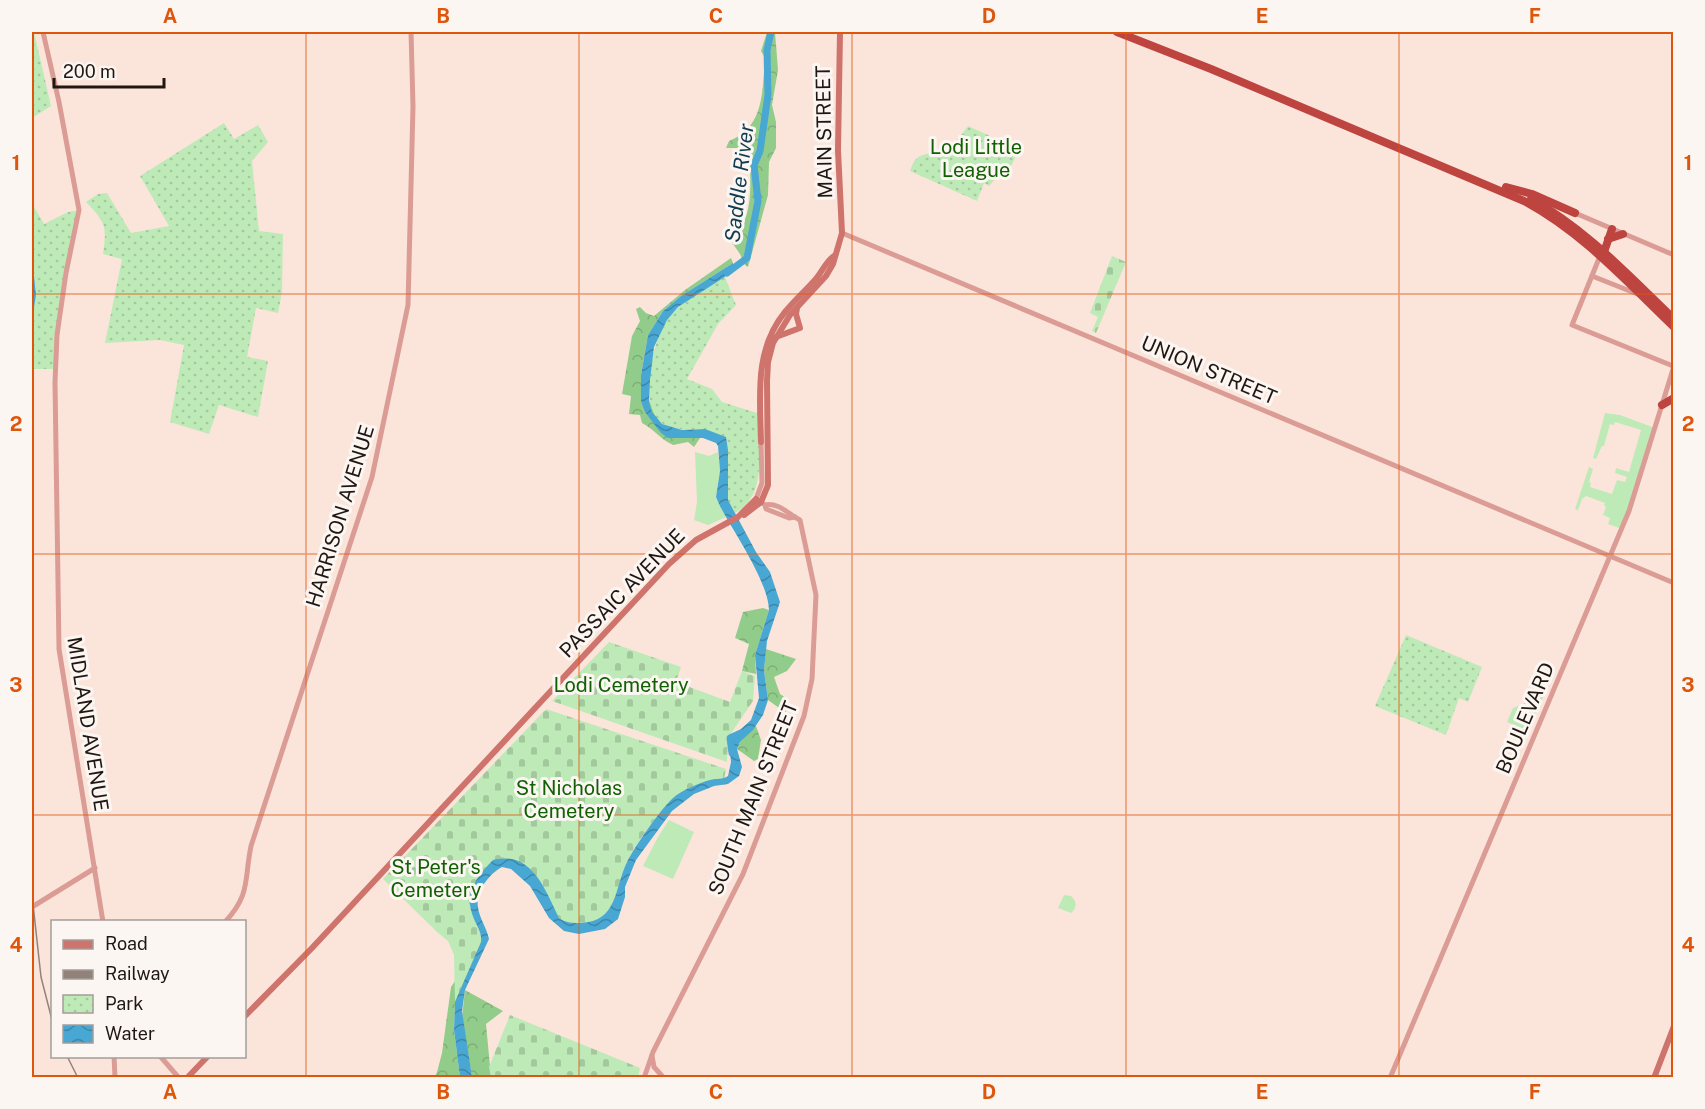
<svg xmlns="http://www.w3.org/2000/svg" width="1705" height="1109" font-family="'Public Sans',sans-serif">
<defs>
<pattern id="forest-crowns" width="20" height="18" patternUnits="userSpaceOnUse" patternTransform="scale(1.5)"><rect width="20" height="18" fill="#92cc8a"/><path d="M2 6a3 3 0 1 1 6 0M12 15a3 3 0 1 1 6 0" fill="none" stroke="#7eae76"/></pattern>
<pattern id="cemetery-stones" width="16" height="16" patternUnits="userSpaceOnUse" patternTransform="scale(1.5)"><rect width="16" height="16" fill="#beeab8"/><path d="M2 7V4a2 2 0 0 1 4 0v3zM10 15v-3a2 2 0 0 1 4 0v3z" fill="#a3c89d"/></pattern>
<pattern id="park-dots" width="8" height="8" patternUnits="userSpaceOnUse" patternTransform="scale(1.5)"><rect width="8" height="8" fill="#beeab8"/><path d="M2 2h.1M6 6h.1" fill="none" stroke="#a3c89d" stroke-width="1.8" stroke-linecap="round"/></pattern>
<pattern id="water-waves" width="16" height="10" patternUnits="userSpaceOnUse" patternTransform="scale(1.5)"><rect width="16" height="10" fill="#48a7d3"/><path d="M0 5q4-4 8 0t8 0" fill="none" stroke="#3c87aa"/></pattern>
</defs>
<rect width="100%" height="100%" fill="#fbe5da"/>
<!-- grass -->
<g fill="#beeab8">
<path d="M1605,413L1620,415L1655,428L1622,529L1608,524L1610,518L1603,515L1606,507L1604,505L1605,503L1586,496L1582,499L1578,510L1575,509L1589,467L1593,469L1589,482L1591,483L1590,487L1612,494L1617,480L1625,482L1627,477L1615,473L1616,468L1629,472L1641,430L1615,422L1614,425L1610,424L1604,446H1602L1596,459L1593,458Z"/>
<path d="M695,452L709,456L718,452L720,471L716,497L726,517L708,525L694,520L697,502Z"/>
<path d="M1544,695L1528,731L1507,722L1513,708Z"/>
<path d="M669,820L694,832L673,879L643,866L658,837Z"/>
<path d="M1064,895L1071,896C1077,901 1077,908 1071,913L1058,908Z"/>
</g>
<!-- forest -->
<g fill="url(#forest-crowns)">
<path d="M767,32H775L778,70L772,105L776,122V148L769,162L768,195L748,267L745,265L740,254L731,241C756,217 750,180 749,148H726L729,141C765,127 762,91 765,58L761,51Z"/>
<path d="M731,258L733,263L681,296L663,311L648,335L641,375V384L668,438H700L694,447L688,442L673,445C660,439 654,429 642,423L640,415L629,414L631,396L622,394L632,336L640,321L636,309L640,307L646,313L654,316L685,290Z"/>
<path d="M763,608L769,610L755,655L756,674L742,671L749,644L735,638L743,612Z"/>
<path d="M766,649L796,659L787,671L774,677L780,694L786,698V713L768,700L764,670Z"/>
<path d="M756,726L761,740L758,759L754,761L737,749L740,742Z"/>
<path d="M517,844L538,847L540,870L546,878L596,882L580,895L560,899L567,911L564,922L559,918C545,890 532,850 493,860C475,879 463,893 474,919C478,928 482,933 481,942L455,1003L454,1030L460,1077L434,1078L437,1072L442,1053L451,987L457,978L471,945L461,890L465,871L485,847L488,853Z"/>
<path d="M465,990L503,1011L486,1024L491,1077H472L462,1017Z"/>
</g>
<!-- cemetery -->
<g fill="url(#cemetery-stones)">
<path d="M1112,256L1126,262L1096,333L1092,331L1098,317L1090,313Z"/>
<path d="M609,642L681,667L676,682L730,702L742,671L755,676L753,701L728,738L727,762L552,701Z"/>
<path d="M546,709L726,769L724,779C707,780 685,787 673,799C659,811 635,845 627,862C619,878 618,900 606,913C595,925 571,928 559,918L535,872L502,857L468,898C470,912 483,929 481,942L455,1002L454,955L448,941L437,932L383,879Z"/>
<path d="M510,1015L640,1068L638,1077H491L489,1067Z"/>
</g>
<!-- park -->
<g fill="url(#park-dots)">
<path d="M32,32H34L51,106L32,118Z"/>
<path d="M224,123L234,139L258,125L268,142L252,161L259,231L283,234L282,292L278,313L256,308L247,357L268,361L258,417L219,405L209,434L170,422L184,345L160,340L105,343L122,259L103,254C107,226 106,223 86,202L98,194L107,193L131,233L169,226L140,176Z"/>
<path d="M968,126L1019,149L1007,175H999L989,186L984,183L977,201L910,171C916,152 923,156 939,151C951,147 961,136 968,126Z"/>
<path d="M32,203L44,224L68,212L79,210L66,273L55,369H32Z"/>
<path d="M725,277L736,305L718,324L687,379L712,389L722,402L757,413C758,445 769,496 735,513L728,500V450L705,429C691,429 676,432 664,425C637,409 652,343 666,321C678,304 706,286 725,277Z"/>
<path d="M1406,635L1482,667L1468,702L1459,698L1446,735L1375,706Z"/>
</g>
<!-- water -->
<g fill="url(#water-waves)">
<path d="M32,258L36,295L32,320Z"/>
<path d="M733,263L734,271L678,307L667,320L654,347L650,380L649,402L652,412L662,424L682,430L705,429L726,437L728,450V500L756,552L770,572L780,602L767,641L764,670L768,700L763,715L753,730L740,742L737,749L742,767L739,776L728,784L714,786L694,794L672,811L636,860L625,887V897L618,919L605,929L579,934L564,931L549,918L530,886L511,869L502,867C489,874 475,892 478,907C479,918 487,928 489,939L465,990L462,1011L472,1077H460L454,1030L455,1002L481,942C482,933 478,928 474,919C463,893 475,879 493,860C532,850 545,890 559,918C566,923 573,923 581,923C618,921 614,889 627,862C635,846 660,810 673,798C682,790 699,783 710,780C717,778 722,780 728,776L731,762L729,744L732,737L751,720L759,698L755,655L769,610C768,581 734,533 720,506L716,497L720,471L718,446L716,443L703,438H668L661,433L645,412L641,401V375L648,335L663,311L681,296Z"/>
</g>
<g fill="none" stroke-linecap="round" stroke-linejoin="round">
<!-- river -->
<g stroke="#48a7d3" stroke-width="7">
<path d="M727,273L747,258L758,201L754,165L760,151L768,95L767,50L771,32"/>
<path d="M732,753L730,738L741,733"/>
</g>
<!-- tertiary -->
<g stroke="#db9c96" stroke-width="5">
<path d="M43,32L59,102L79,210L66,273L57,335L55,382L59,649L103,922"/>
<path d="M1575,213L1674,255"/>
<path d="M842,233L1674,583"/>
<path d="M1600,256L1572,325L1673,366"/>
<path d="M1592,276L1640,295"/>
<path d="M761,442L762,483L756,499L765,505L766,509L789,518L795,517"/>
<path d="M32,907L95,868"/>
<path d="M225,922C251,894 244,880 251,846L372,477L408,305L413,106L411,32"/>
<path d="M114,1056L115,1078"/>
<path d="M160,1056L179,1078"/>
<path d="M652,1056L654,1067L663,1077"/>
<path d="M644,1078L653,1052L743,874L804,716L812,679L816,595L800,520C789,515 779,502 765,505"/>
<path d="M1390,1078L1629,511L1674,366"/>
</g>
<!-- secondary -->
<g stroke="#cf746d" stroke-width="6">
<path d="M776,337L800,328L796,314L797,308"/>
<path d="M761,442C760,396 754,350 785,312C794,301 805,291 814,281C822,273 825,262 834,256"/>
<path d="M744,515L761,502L768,485L767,381L768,362L773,343L790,315L826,276L833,264L842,233L838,150L840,32"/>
<path d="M244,1017L312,948L669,564L696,540L738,517L756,499"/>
<path d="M187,1078L208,1056"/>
<path d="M1654,1078L1674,1026"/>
</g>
<!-- trunk -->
<g stroke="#be4440" stroke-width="8">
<path d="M1117,32L1211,69L1524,201C1582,232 1626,281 1674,327"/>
<path d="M1506,187L1532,194L1575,213"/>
<path d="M1531,199C1586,229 1629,276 1674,319"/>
<path d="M1608,239L1623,234"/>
<path d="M1604,252L1612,229"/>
<path d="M1662,405L1674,398"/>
</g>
<!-- rail -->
<g stroke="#92827a" stroke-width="1.5">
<path d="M32,895L41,977L52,1020"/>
<path d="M67,1056L78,1078"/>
</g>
</g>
<!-- grid -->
<path fill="none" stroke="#de560c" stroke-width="1.5" stroke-opacity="0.55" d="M306,32V1078M579,32V1078M852,32V1078M1126,32V1078M1399,32V1078M32,294H1674M32,554H1674M32,815H1674"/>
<g text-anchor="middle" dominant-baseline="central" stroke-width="6" stroke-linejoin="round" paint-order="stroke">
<!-- street labels -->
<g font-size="20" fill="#201712" stroke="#fcf6f3">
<text transform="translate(824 132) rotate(-91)">MAIN STREET</text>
<text transform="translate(1209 370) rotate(23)">UNION STREET</text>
<text transform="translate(340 516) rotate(-73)">HARRISON AVENUE</text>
<text transform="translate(622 593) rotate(-46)">PASSAIC AVENUE</text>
<text transform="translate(1525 718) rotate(-67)">BOULEVARD</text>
<text transform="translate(88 724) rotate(81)">MIDLAND AVENUE</text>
<text transform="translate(753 798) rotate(-68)">SOUTH MAIN STREET</text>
</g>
<!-- park labels -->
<g font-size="20" fill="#116104" stroke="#fcf6f3">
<text x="976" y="147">Lodi Little<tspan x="976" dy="23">League</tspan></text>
<text x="621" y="685">Lodi Cemetery</text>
<text x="569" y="788">St Nicholas<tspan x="569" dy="23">Cemetery</tspan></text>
<text x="436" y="867">St Peter's<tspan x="436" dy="23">Cemetery</tspan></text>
</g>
<!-- water labels -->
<g font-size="21" font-style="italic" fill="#123c4f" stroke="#fcf6f3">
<text transform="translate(739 183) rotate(-83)">Saddle River</text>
</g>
</g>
<!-- border -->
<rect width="1705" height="1109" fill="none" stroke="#fcf6f3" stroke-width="66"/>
<!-- legend -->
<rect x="51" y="920" width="195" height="138" fill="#fcf6f3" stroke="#a49d99" stroke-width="1.5"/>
<rect x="63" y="940" width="30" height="9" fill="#cf746d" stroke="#a49d99" stroke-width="1.5"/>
<text x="105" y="950" font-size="18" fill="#201712">Road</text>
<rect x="63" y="970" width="30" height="9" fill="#92827a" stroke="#a49d99" stroke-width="1.5"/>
<text x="105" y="980" font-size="18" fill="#201712">Railway</text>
<rect x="63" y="995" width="30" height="18" fill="url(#park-dots)" stroke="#a49d99" stroke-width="1.5"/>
<text x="105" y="1010" font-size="18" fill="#201712">Park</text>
<rect x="63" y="1025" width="30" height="18" fill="url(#water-waves)" stroke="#a49d99" stroke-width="1.5"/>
<text x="105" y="1040" font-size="18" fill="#201712">Water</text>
<!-- scale -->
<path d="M54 78v9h110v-9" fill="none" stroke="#201712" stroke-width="3"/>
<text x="63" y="78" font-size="18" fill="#201712" stroke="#fcf6f3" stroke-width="4.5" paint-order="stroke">200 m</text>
<rect x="33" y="33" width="1639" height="1043" fill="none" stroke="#de560c" stroke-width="2"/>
<g font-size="20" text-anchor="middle" font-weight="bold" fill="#de560c">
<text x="170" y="23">A</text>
<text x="443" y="23">B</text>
<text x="716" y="23">C</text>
<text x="989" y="23">D</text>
<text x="1262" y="23">E</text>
<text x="1535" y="23">F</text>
<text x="16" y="170">1</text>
<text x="1688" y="170">1</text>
<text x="16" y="431">2</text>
<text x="1688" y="431">2</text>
<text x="16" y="692">3</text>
<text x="1688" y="692">3</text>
<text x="16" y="952">4</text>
<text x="1688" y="952">4</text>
<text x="170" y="1099">A</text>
<text x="443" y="1099">B</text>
<text x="716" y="1099">C</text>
<text x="989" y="1099">D</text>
<text x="1262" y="1099">E</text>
<text x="1535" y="1099">F</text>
</g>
</svg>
